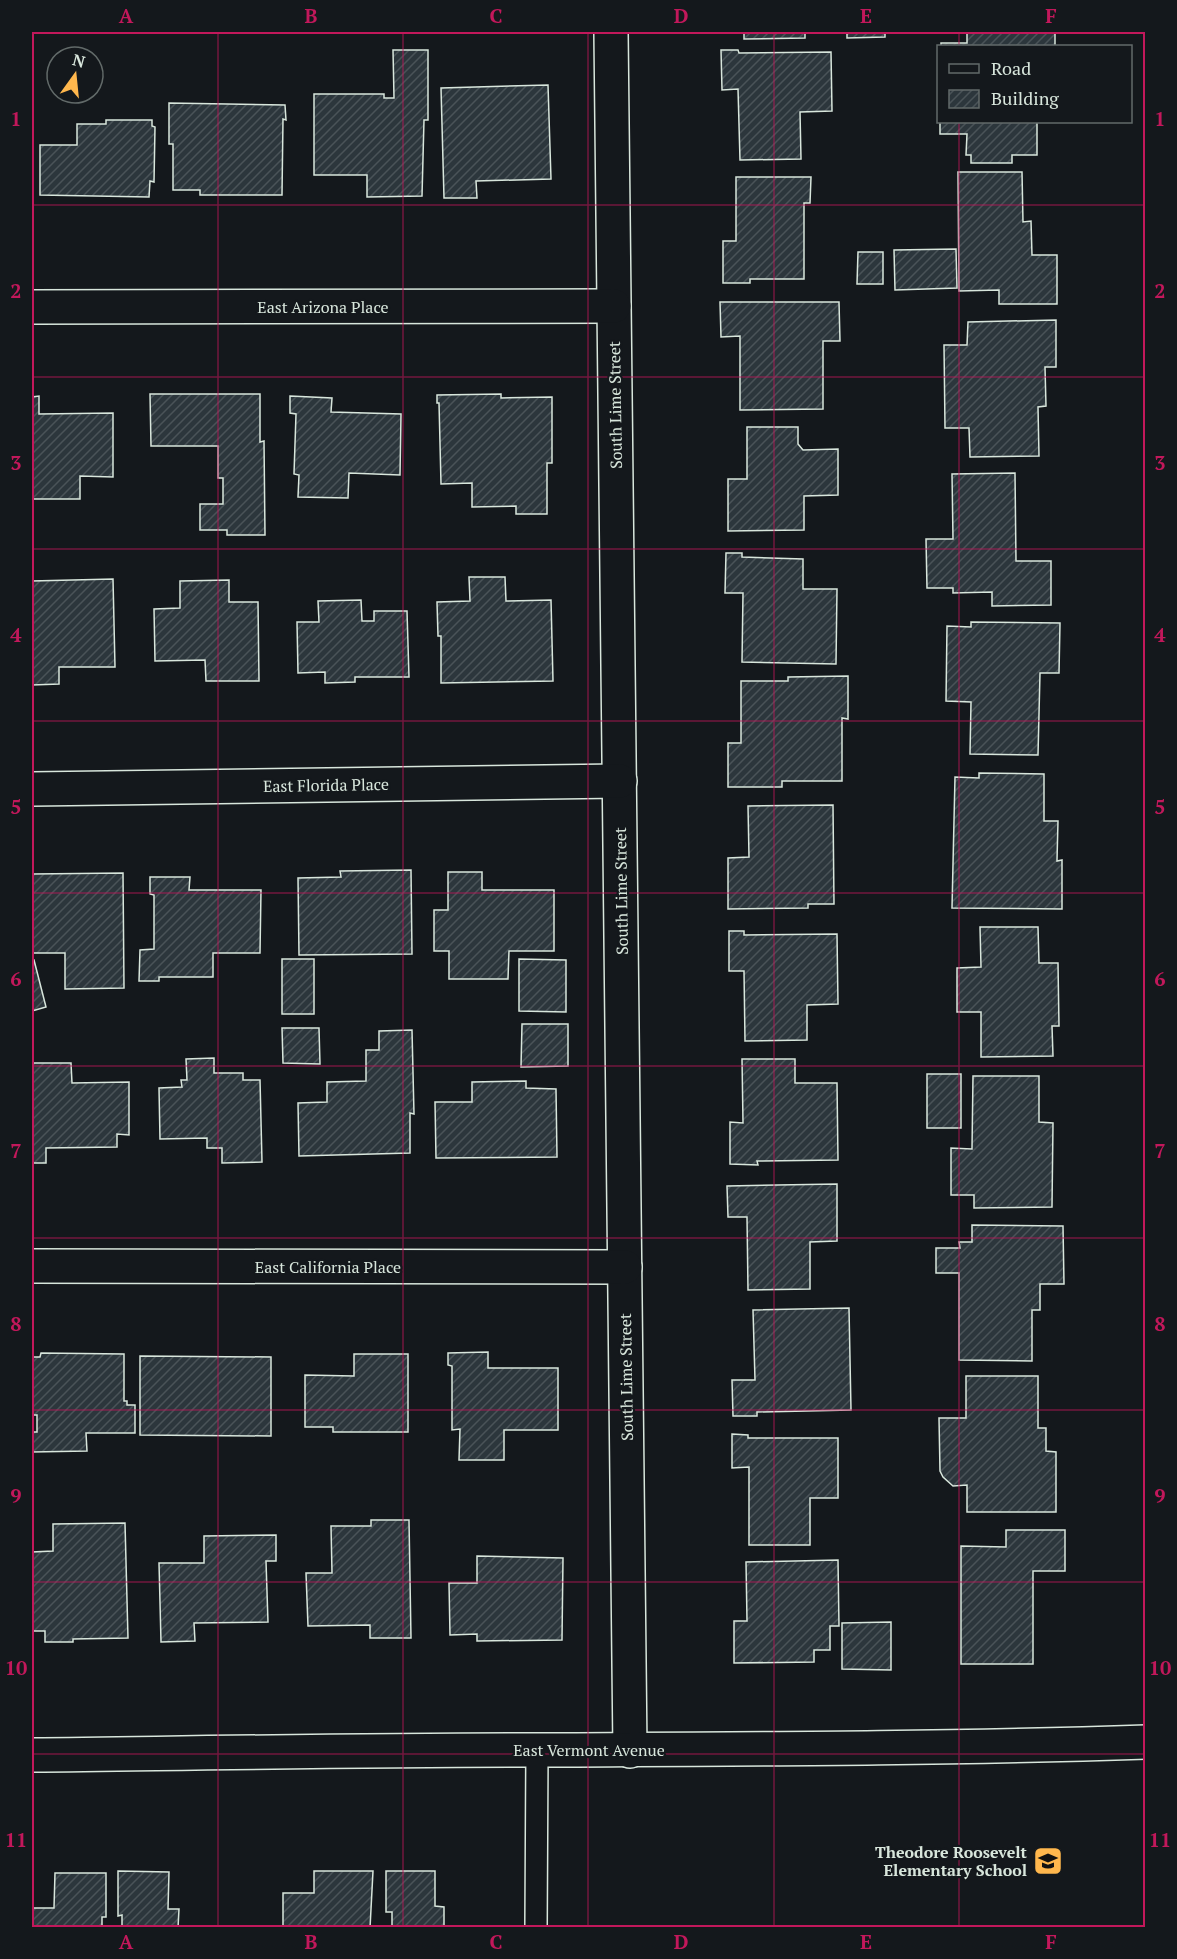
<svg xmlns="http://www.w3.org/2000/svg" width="1177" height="1959" font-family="'PT Serif',serif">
<defs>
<pattern id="building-hatch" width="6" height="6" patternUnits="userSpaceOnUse" patternTransform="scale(1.5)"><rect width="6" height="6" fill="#2c363c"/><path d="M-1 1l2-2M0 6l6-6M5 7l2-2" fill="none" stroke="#4a5358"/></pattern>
</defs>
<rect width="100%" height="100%" fill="#14181c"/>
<!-- building -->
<g fill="url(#building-hatch)" stroke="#d8e6dc" stroke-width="1.5">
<path d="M744,32H805V38L744,39Z"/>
<path d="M847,32H885V37L847,38Z"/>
<path d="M967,32H1055V46H941V43H967Z"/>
<path d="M393,50H428V120H424L422,196L367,197V175H314V94H384V98H394Z"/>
<path d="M721,50H738L739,53L831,52L832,111L800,112L801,159L740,160L738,89L722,90Z"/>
<path d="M548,85L551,179L476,181L477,198H444L441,88Z"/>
<path d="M169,103L285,105L286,120L283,119L282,195H200V190H173V144H169Z"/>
<path d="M106,120H152V126L155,127L154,182L150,181L149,197L40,195V145H77V124H106Z"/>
<path d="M940,122H1037V155H1012V163H971V155H966L967,134H940Z"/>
<path d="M958,172H1022L1023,222L1031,221L1032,255H1057V304H999V290L959,291Z"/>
<path d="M736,177H811L810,203H804V279H750V283H723V241H736Z"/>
<path d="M956,249L957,288L895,290L894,250Z"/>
<path d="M858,252H883V284H857Z"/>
<path d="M720,302H839L840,341H823V409L740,410V336L721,337Z"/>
<path d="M1056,320V367H1045L1046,406L1038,407L1039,456L970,457L969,428H945L944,345H967L968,322Z"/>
<path d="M150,394H260V442L264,441L265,535H227V530H200V504H223V478H218V446H151Z"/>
<path d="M501,394V398L552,397V463H547V514H516V506L472,507V483L441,484L439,403H437V395Z"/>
<path d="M39,396V414L113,413V477L80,476V499H32V397Z"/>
<path d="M290,396L332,398L331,412L401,414L400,475L349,473L348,498L298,497L299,475L294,474L296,414L290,413Z"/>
<path d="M747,427H798V444L803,450L838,449V495L804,496V530L728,531V479H747Z"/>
<path d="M1015,473L1016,561H1051V605L992,606V592L953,593V588H927L926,539H953L952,474Z"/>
<path d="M726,553H742V557L803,559V589H837L836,664L742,662L743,593H725Z"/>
<path d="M469,577H505L506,601L551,600L553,681L441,683V636H438L437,602L470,601Z"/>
<path d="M113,579L115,667H59V684L32,685V581Z"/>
<path d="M229,580V602H258L259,681H206L205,660L155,661L154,609L180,608V581Z"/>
<path d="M361,600L362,621H374V611H407L409,677H355V682L325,683V672L298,673L297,622H319L318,601Z"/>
<path d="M971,622L1060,623L1059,673H1040L1038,755L970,754L971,702L946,701L947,626L971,627Z"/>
<path d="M848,676V719L842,718V781H782V787H728V743H741V681H788V677Z"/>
<path d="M979,773L1044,774V821H1058L1057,861L1062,860V909L952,908L955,777L979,778Z"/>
<path d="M833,805L834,904H808V908L728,909V858L749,857L748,806Z"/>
<path d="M411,870L412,954L299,955L298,878L341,877L340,871Z"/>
<path d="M448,872H482V890H554V951H509L508,979H449V951H434V910H448Z"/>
<path d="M123,873L124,988L65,989V953H32V874Z"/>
<path d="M150,877H190L189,890H261L260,953H213V977H159V981H139L140,950L154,949V895L150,894Z"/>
<path d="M980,927H1038L1039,963H1058L1059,1026H1052L1053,1056L981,1057V1012H957V968L981,967Z"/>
<path d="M729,931H744V935L837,934L838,1004L807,1005V1040L745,1041L744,971H729Z"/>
<rect x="282" y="959" width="32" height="55"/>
<path d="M519,959L566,960V1012L519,1011Z"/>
<path d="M34,960L46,1007L32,1011V961Z"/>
<path d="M522,1024H568V1066L521,1067Z"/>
<path d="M282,1028H319L320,1064L283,1063Z"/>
<path d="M412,1030L414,1114L410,1113V1153L299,1156L298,1103L327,1102V1082L366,1081V1050H379V1031Z"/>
<path d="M214,1058V1073H243V1080H260L262,1162L222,1163V1148H207V1138L160,1139L159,1088L182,1087L181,1080H187L186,1059Z"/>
<path d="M742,1059H795V1083H837L838,1160L757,1161L758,1165L730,1164V1122L743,1123Z"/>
<path d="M32,1063H71L72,1083L129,1082V1135L117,1134V1147L46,1148V1163H32Z"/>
<rect x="927" y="1074" width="34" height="54"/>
<path d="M973,1076H1039V1122L1053,1123L1052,1207L974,1208V1195H951V1148L972,1149Z"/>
<path d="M526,1081V1088L556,1089L557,1157L436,1158L435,1102H472V1082Z"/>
<path d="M837,1184V1241L810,1242V1289L748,1290L747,1217H728L727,1186Z"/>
<path d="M972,1225L1063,1226L1064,1284H1040V1310H1032V1361L959,1360V1273H936V1248H960L959,1242H972Z"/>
<path d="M849,1308L851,1410L757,1412V1416H733L732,1380H755L753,1310Z"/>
<path d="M488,1352V1368H558V1430H504V1460H459L460,1429L452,1430V1366L448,1365V1353Z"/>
<path d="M41,1353L124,1354V1401H127V1405H135V1433H86L87,1451L32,1452V1432H37V1415H32V1357H40Z"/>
<path d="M354,1354H408V1432H333V1427H305V1375L354,1376Z"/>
<path d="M140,1356L271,1357V1436L140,1435Z"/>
<path d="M966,1376H1038V1428H1046V1451L1056,1452V1512H967V1485L953,1486L943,1477L940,1471L939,1418H966Z"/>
<path d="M732,1434L748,1435V1438H838V1498H810V1545H749V1467L732,1468Z"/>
<path d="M371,1520H409L411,1638H370V1625L308,1626L306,1573H332L331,1526H371Z"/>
<path d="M125,1523L128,1638L73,1639V1642H45V1631H32V1552L53,1551V1524Z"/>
<path d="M1006,1530H1065V1571H1033V1664H961V1546L1006,1547Z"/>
<path d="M276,1535V1561H266L268,1622L194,1623L195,1641L161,1642L159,1563H204V1536Z"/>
<path d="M477,1556L563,1558L562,1640L477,1641V1634L450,1635L449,1583H477Z"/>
<path d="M838,1560L839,1626H830V1650H814V1662L734,1663V1621H747L746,1562Z"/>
<path d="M891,1622V1670L842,1669V1623Z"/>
<path d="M118,1871L169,1872L168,1909H179L178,1928H122V1915L118,1916Z"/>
<path d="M314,1871H373L370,1928H283V1893H314Z"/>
<path d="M386,1871H435V1906L444,1907V1928H392V1912H386Z"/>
<path d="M55,1873H106V1917H102V1928H32V1908H54Z"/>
</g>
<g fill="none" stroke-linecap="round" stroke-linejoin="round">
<!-- service casing -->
<g stroke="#d8e6dc" stroke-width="24">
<path id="service" d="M536,1928L537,1750"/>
</g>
<!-- minor casing -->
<g stroke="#d8e6dc" stroke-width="36">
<g id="minor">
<path d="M611,32L630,1751"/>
<path d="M32,307L614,306"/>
<path d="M32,789L620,781"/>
<path d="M32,1266L625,1267"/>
</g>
</g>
<!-- tertiary casing -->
<g stroke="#d8e6dc" stroke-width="36">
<path id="tertiary" d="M32,1755C199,1753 367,1750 535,1750C739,1749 942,1749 1146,1742"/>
</g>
<!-- service -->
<use href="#service" stroke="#14181c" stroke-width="21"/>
<!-- minor -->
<use href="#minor" stroke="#14181c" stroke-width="33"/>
<!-- tertiary -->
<use href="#tertiary" stroke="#14181c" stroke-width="33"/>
</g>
<!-- grid -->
<path fill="none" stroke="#c2185b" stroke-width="1.5" stroke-opacity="0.55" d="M218,32V1928M403,32V1928M588,32V1928M774,32V1928M959,32V46M959,122V1928M32,205H1146M32,377H1146M32,549H1146M32,721H1146M32,893H1146M32,1066H1146M32,1238H1146M32,1410H1146M32,1582H1146M32,1754H1146"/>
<!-- icons -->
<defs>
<g id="school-square" transform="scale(1.5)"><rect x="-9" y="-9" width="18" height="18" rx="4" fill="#ffb74d" stroke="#14181c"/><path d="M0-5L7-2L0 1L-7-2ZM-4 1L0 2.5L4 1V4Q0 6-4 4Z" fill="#111"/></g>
</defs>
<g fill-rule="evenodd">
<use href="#school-square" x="1048" y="1861"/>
</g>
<g text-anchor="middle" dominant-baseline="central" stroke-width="4.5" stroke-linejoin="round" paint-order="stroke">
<!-- street labels -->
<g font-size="16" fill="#d8e6dc" stroke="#14181c">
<text x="323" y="307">East Arizona Place</text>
<text transform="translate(615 405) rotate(-91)">South Lime Street</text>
<text transform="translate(326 785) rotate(-1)">East Florida Place</text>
<text transform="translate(621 891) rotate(-91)">South Lime Street</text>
<text x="328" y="1267">East California Place</text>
<text transform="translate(626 1377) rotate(-91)">South Lime Street</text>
<text x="589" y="1750">East Vermont Avenue</text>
</g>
<!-- poi labels -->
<g font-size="16" font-weight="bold" fill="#d8e6dc" stroke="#14181c" text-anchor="end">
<text x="1027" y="1852">Theodore Roosevelt<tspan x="1027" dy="18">Elementary School</tspan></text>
</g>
</g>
<!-- border -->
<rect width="1177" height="1959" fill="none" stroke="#14181c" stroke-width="66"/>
<!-- legend -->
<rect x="937" y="45" width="195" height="78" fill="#14181c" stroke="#626a69" stroke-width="1.5"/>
<rect x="949" y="64" width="30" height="9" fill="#14181c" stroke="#626a69" stroke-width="1.5"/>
<text x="991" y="75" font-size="18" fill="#d8e6dc">Road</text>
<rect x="949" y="90" width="30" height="18" fill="url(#building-hatch)" stroke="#626a69" stroke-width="1.5"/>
<text x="991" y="105" font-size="18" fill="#d8e6dc">Building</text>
<!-- north arrow -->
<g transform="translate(75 75) rotate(15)"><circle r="28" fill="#14181c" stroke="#626a69" stroke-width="1.5"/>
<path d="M0-4.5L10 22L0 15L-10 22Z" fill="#ffb74d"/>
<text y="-9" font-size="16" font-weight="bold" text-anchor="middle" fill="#d8e6dc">N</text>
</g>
<rect x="33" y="33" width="1111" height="1893" fill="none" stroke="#c2185b" stroke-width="2"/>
<g font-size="20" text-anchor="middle" font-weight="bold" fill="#c2185b">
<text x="126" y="23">A</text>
<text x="311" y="23">B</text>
<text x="496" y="23">C</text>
<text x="681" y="23">D</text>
<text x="866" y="23">E</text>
<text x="1051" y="23">F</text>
<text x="16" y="126">1</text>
<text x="1160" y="126">1</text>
<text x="16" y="298">2</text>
<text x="1160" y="298">2</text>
<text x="16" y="470">3</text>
<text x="1160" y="470">3</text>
<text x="16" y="642">4</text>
<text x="1160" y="642">4</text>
<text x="16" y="814">5</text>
<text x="1160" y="814">5</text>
<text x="16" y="986">6</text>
<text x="1160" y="986">6</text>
<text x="16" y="1158">7</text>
<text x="1160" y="1158">7</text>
<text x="16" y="1331">8</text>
<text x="1160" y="1331">8</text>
<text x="16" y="1503">9</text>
<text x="1160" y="1503">9</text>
<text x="16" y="1675">10</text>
<text x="1160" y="1675">10</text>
<text x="16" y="1847">11</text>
<text x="1160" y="1847">11</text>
<text x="126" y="1949">A</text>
<text x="311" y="1949">B</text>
<text x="496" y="1949">C</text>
<text x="681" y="1949">D</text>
<text x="866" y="1949">E</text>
<text x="1051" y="1949">F</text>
</g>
</svg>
